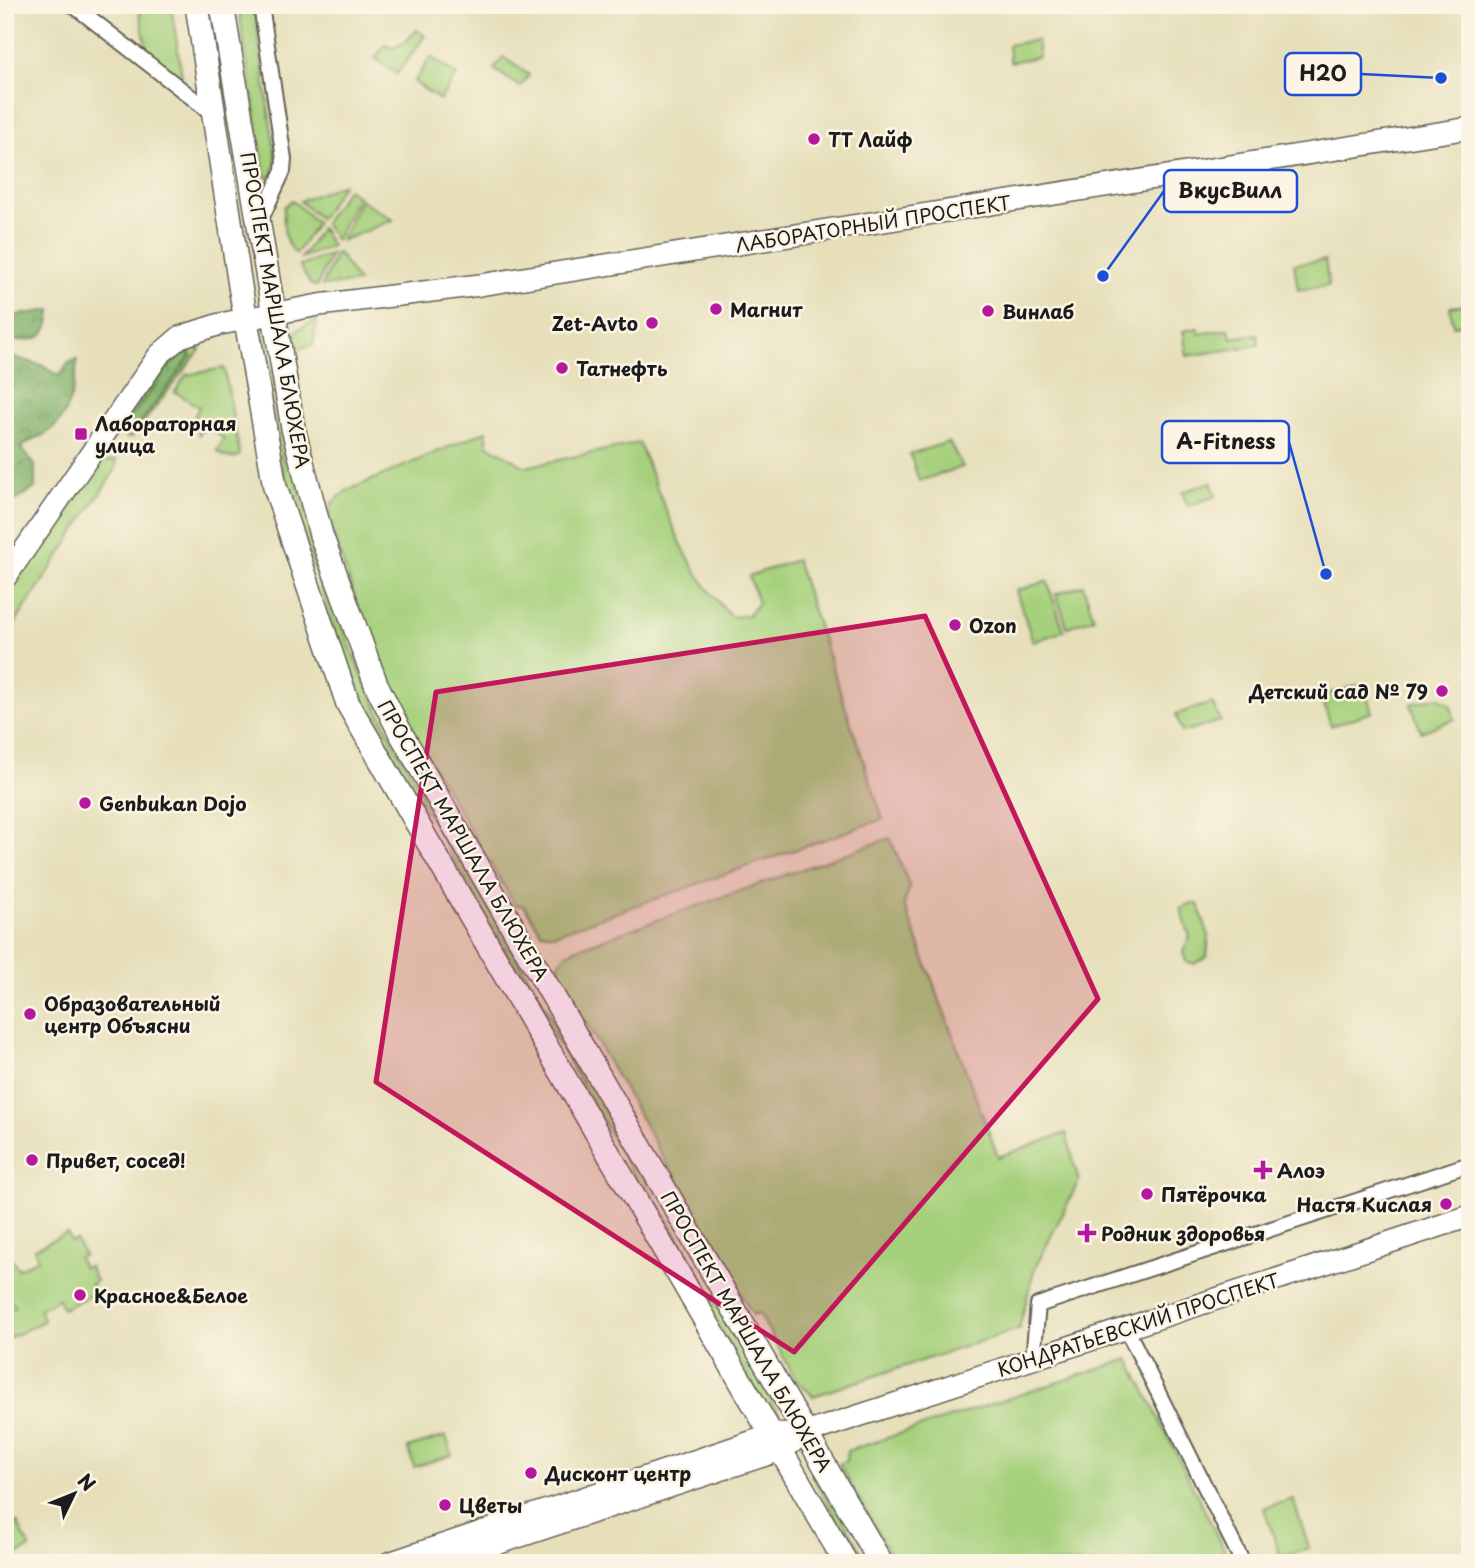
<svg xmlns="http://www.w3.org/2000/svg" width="1475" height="1568" font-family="'Playpen Sans',sans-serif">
<defs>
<pattern id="forest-crowns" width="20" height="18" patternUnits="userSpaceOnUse" patternTransform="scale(1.75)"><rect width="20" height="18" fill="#84b26c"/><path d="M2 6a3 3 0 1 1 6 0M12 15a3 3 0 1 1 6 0" fill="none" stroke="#6b9058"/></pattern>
</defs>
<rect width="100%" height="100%" fill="#fcf5e5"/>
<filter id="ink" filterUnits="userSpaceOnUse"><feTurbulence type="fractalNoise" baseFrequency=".0143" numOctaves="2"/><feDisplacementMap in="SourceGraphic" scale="14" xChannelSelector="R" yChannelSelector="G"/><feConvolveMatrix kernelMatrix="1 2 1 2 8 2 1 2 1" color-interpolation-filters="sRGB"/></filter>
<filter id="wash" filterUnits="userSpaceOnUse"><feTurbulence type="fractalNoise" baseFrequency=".00686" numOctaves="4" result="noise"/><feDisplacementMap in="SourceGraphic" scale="28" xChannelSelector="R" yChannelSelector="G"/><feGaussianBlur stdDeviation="1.57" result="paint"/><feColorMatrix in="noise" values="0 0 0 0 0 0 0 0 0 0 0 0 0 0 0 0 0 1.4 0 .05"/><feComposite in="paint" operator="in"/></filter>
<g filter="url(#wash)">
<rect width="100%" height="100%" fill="#e6dfba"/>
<!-- green -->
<g fill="#a6d07c" stroke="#61764c" stroke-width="2">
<path d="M138,5H171L182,76L172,75L148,55Z"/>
<path d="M238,5H254L276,161L273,174L268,178L265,176Z"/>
<path d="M417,30L425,36L397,74L375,58L385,45L393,48L404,43Z"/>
<path d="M1037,40L1039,57L1010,62L1008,45Z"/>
<path d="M431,57L457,75L440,100L414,82Z"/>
<path d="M503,57L529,75L520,87L494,69Z"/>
<path d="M343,184L320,219L300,201Z"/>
<path d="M347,189L358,196L336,240L324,223Z"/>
<path d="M360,199L393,220L341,241Z"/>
<path d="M292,200L317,223L296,254C283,242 283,225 284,207Z"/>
<path d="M321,228L332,246L301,258Z"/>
<path d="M336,253H338L358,282L322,286Z"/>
<path d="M331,254L317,286L311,285L300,266Z"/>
<path d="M1325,260L1329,286L1298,290L1294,264Z"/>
<path d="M1470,304V323L1453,326L1450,307Z"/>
<path d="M317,320L313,345L292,350L297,330Z"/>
<path d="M1198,328L1199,334L1229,329L1231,338L1257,334L1259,345L1187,356L1183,331Z"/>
<path d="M263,331L286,442L323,576L359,669L396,747L779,1413L777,1416L770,1415L764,1404L370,713L334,629L285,482L259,332Z"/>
<path d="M193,343L200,344V350L133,436L128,438L122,433V426L163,366Z"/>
<path d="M224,368L240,455C232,461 224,457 217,451L224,439L207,426L199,435L195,415L199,407L175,392L186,375Z"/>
<path d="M486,431L488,445L526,467L639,443C664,504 684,570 732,617L748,615L758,603L749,576L796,560L883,819L555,934L541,932L524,906L515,905L404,719L364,624L328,519L332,503L346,491Z"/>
<path d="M949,442L963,467L919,481L910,454Z"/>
<path d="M117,460L115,470L5,639V595L90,474L103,462Z"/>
<path d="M1211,482L1216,496L1188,506L1182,492Z"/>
<path d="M1047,581L1064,631L1033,642L1016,591Z"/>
<path d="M1083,585L1094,618L1067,627L1056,594Z"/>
<path d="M1363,684L1372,712L1331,726L1321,696Z"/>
<path d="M1438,697L1450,705L1455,719L1421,732L1411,704Z"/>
<path d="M1212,703L1221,721L1182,732L1176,714Z"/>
<path d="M890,838L910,887L904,904L998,1157L1066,1133L1079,1181L1034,1270L1019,1329L813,1396L796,1380L759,1313L753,1315L560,977L558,964L565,954L575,949Z"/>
<path d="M1188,904H1198L1209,936L1207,957L1194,964L1186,961L1183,952L1190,937L1181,909Z"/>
<path d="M67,1233L71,1242L76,1240L84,1255L78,1258L83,1268L89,1266L96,1281L91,1284L96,1293L63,1309L58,1299L39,1309L44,1321L5,1340V1312L15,1307L5,1292V1264L13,1260L18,1269L38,1259L34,1249Z"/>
<path d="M1129,1359L1231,1563H895L839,1464L846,1461L847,1451Z"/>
<path d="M446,1436L452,1455L414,1467L408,1448Z"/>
<path d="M816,1472L868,1563H861L811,1474Z"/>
<path d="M1293,1499L1309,1548L1281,1558L1264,1508Z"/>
<path d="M17,1522L30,1548L10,1558L5,1548V1527Z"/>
</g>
<!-- forest -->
<g fill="url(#forest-crowns)" stroke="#506744" stroke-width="2">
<path d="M51,310C49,346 31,338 5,342V317Z"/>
<path d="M185,352H190L191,356L135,430L126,431L125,425L170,365Z"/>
<path d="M17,358L41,365L60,376L67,364L77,359C76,384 69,421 45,434C35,439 29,439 21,448L35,465V488L13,502L5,513V359Z"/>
</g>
</g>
<g filter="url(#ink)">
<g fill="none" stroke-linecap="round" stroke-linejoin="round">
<!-- street casing -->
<g stroke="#636053" stroke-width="18">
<g id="street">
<path d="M73,5L213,114"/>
<path d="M260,221L283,171L284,159L261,5"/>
<path d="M1126,1328L1243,1563"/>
<path d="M1033,1359L1038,1305L1470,1164"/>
</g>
</g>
<!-- secondary casing -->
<g stroke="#636053" stroke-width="24">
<g id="secondary">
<path d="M5,578L159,355L180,337L220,324L319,305L480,285L1470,128"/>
<path d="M389,1563L772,1435L806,1433L1470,1216"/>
<path d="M439,1563L781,1450L793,1442"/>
</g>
</g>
<!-- primary casing -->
<g stroke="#636053" stroke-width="26">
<g id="primary">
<path d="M197,5L240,286L275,487L348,704L846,1563"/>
<path d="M222,5L293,428L321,535L376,684L400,732L881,1563"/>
</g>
</g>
<!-- street -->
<use href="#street" stroke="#fff" stroke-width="14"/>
<!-- secondary -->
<use href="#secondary" stroke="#fff" stroke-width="21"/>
<!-- primary -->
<use href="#primary" stroke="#fff" stroke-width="23"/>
</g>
</g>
<!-- marked area -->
<path fill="#c2185b" fill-opacity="0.2" stroke="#c2185b" stroke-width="5" stroke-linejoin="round" d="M925,616L1098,999L794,1352L376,1082L436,692Z"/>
<!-- markers -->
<g fill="#b5179e" stroke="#fcf5e5" stroke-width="2.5">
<circle cx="814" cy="139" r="7"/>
<circle cx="716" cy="309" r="7"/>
<circle cx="988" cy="311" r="7"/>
<circle cx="652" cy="323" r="7"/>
<circle cx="562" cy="368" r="7"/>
<rect x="74" y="427" width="14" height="14" rx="3.5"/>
<circle cx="955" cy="625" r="7"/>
<circle cx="1442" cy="691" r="7"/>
<circle cx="85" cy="803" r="7"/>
<circle cx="30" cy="1014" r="7"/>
<circle cx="32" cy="1160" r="7"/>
<path d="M1259.5 1159.5h7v7h7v7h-7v7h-7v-7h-7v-7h7z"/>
<circle cx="1147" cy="1194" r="7"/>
<circle cx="1446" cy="1204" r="7"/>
<path d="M1083.5 1222.5h7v7h7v7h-7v7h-7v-7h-7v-7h7z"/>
<circle cx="80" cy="1295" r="7"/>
<circle cx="531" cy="1473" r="7"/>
<circle cx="445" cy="1505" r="7"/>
</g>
<g text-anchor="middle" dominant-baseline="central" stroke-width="5" stroke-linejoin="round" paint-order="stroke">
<!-- poi labels -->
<g font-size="19" font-weight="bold" fill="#1c1c1c" stroke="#fcf5e5" text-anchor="start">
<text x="828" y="139">ТТ Лайф</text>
<text x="730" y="309">Магнит</text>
<text x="1002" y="311">Винлаб</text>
<text x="638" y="323" text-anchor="end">Zet-Avto</text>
<text x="576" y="368">Татнефть</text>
<text x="95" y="423">Лабораторная<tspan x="95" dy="22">улица</tspan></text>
<text x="969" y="625">Ozon</text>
<text x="1428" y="691" text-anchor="end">Детский сад № 79</text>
<text x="99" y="803">Genbukan Dojo</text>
<text x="44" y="1003">Образовательный<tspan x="44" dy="22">центр Объясни</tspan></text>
<text x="46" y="1160">Привет, сосед!</text>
<text x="1277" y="1170">Алоэ</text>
<text x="1161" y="1194">Пятёрочка</text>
<text x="1432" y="1204" text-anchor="end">Настя Кислая</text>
<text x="1101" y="1233">Родник здоровья</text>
<text x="94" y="1295">Красное&amp;Белое</text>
<text x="545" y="1473">Дисконт центр</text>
<text x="459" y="1505">Цветы</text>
</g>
<!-- street labels -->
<g font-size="19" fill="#1c1c1c" stroke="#fcf5e5">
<text transform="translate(873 223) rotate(-9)">ЛАБОРАТОРНЫЙ ПРОСПЕКТ</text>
<text transform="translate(276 310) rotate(80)">ПРОСПЕКТ МАРШАЛА БЛЮХЕРА</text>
<text transform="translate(464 840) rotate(60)">ПРОСПЕКТ МАРШАЛА БЛЮХЕРА</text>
<text transform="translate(1138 1324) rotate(-18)">КОНДРАТЬЕВСКИЙ ПРОСПЕКТ</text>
<text transform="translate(747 1331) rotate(60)">ПРОСПЕКТ МАРШАЛА БЛЮХЕРА</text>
</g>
</g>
<!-- callouts -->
<path fill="none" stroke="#1d4ed8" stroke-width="2.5" d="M1441 78L1361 74M1103 276L1164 191M1326 574L1289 442"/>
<g fill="#1d4ed8" stroke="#fcf5e5" stroke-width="2.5">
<circle cx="1441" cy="78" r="7"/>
<circle cx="1103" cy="276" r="7"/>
<circle cx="1326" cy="574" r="7"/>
</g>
<g fill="#fcf5e5" stroke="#1d4ed8" stroke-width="2.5">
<rect x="1285" y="53" width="76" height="42" rx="7"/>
<rect x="1164" y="170" width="133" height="42" rx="7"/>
<rect x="1162" y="421" width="127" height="42" rx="7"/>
</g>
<g font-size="21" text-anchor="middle" font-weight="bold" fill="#1c1c1c">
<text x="1323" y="81">H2O</text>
<text x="1230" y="198">ВкусВилл</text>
<text x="1226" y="449">A-Fitness</text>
</g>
<!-- margin -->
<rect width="1475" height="1568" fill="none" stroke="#fcf5e5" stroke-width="28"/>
<!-- north arrow -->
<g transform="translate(74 1494) rotate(47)" stroke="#fcf5e5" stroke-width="5" paint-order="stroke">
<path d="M0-5L12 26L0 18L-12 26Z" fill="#1c1c1c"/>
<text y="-10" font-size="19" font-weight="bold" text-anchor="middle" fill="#1c1c1c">N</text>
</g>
</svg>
